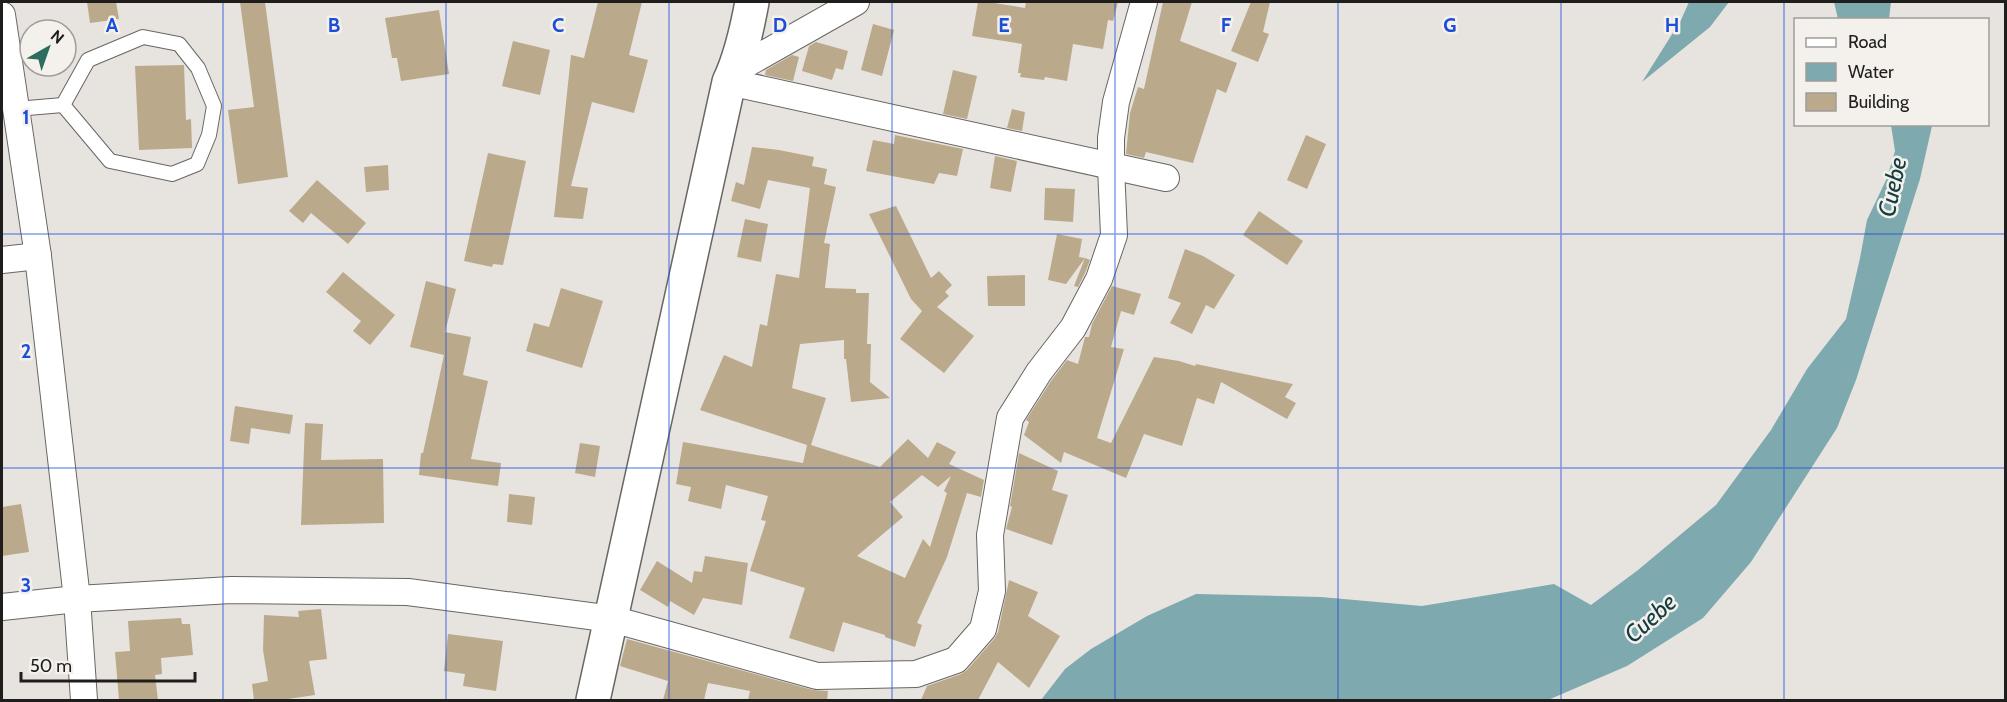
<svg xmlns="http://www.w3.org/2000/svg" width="2007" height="702" font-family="Cabin,sans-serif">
<rect width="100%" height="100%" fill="#e7e4e0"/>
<!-- water -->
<g fill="#7ea9ae">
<path d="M1689,2H1729L1710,27L1642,82L1681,20Z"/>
<path d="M1834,2H1891L1889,19H1838Z"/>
<path d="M1891,125L1932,126L1920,179L1856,380L1837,428L1751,562L1703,618L1627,666L1548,700H1041L1065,669L1091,649L1147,616L1196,594L1321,597L1422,606L1554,584L1591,605L1638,570L1716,505L1771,430L1807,369L1846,319L1860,258L1867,220L1887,178L1895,151Z"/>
</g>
<!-- building -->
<g fill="#bba98b" fill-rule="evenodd">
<path d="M87,2H116L119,19L90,23Z"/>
<path d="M240,2H265L288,177L238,184L228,110L254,107Z"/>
<path d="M598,2H642L629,55L648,60L634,113L592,102L571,186L588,188L583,219L554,217L571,55L584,58Z"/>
<path d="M978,2H988L1025,8L1026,2H1118L1113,21L1108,20L1103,49L1073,44L1067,81L1045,77L1044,80L1020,77L1021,73H1018L1022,44L972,36Z"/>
<path d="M1163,2H1192L1180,41L1237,63L1226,93L1217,89L1193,163L1146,152L1144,158L1126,154L1130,113L1138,87L1144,89Z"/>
<path d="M1251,2H1270L1263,32L1269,34L1258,62L1231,51Z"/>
<path d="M439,10L449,74L401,81L397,58H392L385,18Z"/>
<path d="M873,24L894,30L882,76L861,70Z"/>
<path d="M513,41L550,50L540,95L502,86Z"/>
<path d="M816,42L848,51L843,70L836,68L832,80L802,71L809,46Z"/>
<path d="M792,55L799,57L793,81L765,75L766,70Z"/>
<path d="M184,65L186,120L191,119L192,148L139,150L135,66Z"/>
<path d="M953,70L977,76L967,119L943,114Z"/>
<path d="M1012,109L1025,112L1022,131L1007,128Z"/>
<path d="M895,135L963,149L957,176L939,173L934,184L866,171L873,140L894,144Z"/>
<path d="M1306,135L1326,144L1307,189L1287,180Z"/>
<path d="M752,147L779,150L814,157L812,166L827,169L824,184L836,187L824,243L830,244L825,288L856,289V293H869L867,344H871L870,382L890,398L851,402L846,359H844V340L800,344L792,388L826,398L811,445L880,467L908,439L928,458L937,442L956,452L949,464L984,480L981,497L967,493L947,557L917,623L922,625L915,647L885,637V635L843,622L834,652L789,638L805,588L750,571L766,521L761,520L768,496L726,485L721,509L688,501L691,487L676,484L683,442L803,463L807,445L700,410L724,355L752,367L760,324L767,326L776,274L799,278L810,188L768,180L760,209L731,201L736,182L744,185ZM922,475L938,487L951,476L944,491L947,493L930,547L923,539L905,578L857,556L903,517L890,502Z"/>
<path d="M488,153L526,161L503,265L493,264L492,267L464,261Z"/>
<path d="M995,156L1017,161L1011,192L990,188Z"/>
<path d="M388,165L389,190L366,192L364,167Z"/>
<path d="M317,180L366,223L348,244L311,213L303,223L289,211Z"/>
<path d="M1045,188L1075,189L1073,222L1044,220Z"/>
<path d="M896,206L931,278L939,271L952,285L945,292L949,296L937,307L974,336L944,373L900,339L922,311L911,299L869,214Z"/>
<path d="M1259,211L1303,241L1287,265L1243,235Z"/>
<path d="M745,219L768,224L761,262L737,257Z"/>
<path d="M1057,234L1082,239L1079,257L1085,258L1066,284L1048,280Z"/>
<path d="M1185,249L1203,256L1235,275L1214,309L1206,305L1192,334L1170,323L1181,303L1168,298Z"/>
<path d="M1085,258L1090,260L1085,273L1078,287L1074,286Z"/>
<path d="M343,272L395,315L370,345L353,331L361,321L326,292Z"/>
<path d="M1025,275V306H988L987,276Z"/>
<path d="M426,281L456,289L445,332L471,337L463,375L488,381L471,459L501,463L498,486L419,475L421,453H423L444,355L410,347Z"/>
<path d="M1112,286L1141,294L1134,315L1121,311L1111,347L1124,349L1097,438L1111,443L1154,357L1179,361L1195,366L1196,364L1293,384L1285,397L1296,403L1287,419L1221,382L1214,404L1197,398L1182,446L1144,434L1126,478L1064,452L1061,463L1024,435L1029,422L1026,420L1051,381L1067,360L1078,364L1085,337H1089L1092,324Z"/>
<path d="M561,288L603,301L582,368L526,351L534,323L549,327Z"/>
<path d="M235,406L293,415L290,434L251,428L249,444L230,441Z"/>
<path d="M305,423L323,424L321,460L383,459L384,523L301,525Z"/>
<path d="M580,443L600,446L595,477L575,473Z"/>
<path d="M1019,453L1058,471L1052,490L1068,495L1052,545L1006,529L1012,507L1010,506Z"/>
<path d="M509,494L535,497L532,525L507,522Z"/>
<path d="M21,504L29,552L2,556V507Z"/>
<path d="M705,556L748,563L742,605L703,598L694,615L670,601L668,607L640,590L657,561L692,583L694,571L702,572Z"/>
<path d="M1009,580L1038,592L1028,616L1060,636L1029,688L998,662L978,700H921L927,686L961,674L967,670L994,639L998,632Z"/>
<path d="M321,609L327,659L309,661L315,695L281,700H254L252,684L268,681L263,650L264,615L299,617L298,611Z"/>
<path d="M181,618L182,624H190L193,655L161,658L162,674L155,675L158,700H119L115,652L130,651L128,621Z"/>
<path d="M448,634L503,641L496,691L463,686L465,674L444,671Z"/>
<path d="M627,639L813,690L828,691L827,700H748L750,691L708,683L704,700H663L668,681L620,666Z"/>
</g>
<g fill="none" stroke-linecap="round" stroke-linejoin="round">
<!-- lane casing -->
<g stroke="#686662" stroke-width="16">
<g id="lane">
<path d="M143,37L179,44L198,68L214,106L209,135L197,164L172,174L110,161L63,105L88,60Z"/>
<path d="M16,109L63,105"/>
</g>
</g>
<!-- street casing -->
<g stroke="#686662" stroke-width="28">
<g id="street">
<path d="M2,15L38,256L77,599L84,700"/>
<path d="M734,71L856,2"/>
<path d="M729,82L1166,178"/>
<path d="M2,260L38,256"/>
<path d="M2,607L77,599L231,590L408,592L612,619L817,676L916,674L956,660L983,629L992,591L990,535L1010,418L1039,372L1073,328L1099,279L1114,235L1111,167V138L1116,102L1144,2"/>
</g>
</g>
<!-- secondary casing -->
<g stroke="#686662" stroke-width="36">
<path id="secondary" d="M593,700L729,82C741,57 747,29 752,2"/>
</g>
<!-- lane -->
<use href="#lane" stroke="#fff" stroke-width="14"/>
<!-- street -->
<use href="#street" stroke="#fff" stroke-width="26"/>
<!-- secondary -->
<use href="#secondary" stroke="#fff" stroke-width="33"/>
</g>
<!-- grid -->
<path fill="none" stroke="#1d4ed8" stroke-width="1.5" stroke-opacity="0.55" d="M223,2V700M446,2V700M669,2V700M892,2V700M1115,2V700M1338,2V700M1561,2V700M1784,2V700M2,234H2006M2,468H2006"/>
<g text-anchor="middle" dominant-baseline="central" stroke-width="5" stroke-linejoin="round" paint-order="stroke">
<!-- water labels -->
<g font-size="24" font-style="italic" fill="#123c40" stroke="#f4f1ed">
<text transform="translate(1892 187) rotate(-78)">Cuebe</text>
<text transform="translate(1650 618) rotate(-42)">Cuebe</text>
</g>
</g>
<g font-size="20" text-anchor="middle" font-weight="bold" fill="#1d4ed8" stroke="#f4f1ed" stroke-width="5" stroke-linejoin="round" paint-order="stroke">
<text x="112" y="32">A</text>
<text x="334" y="32">B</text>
<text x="558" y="32">C</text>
<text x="780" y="32">D</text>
<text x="1004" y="32">E</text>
<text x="1226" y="32">F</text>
<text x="1450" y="32">G</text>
<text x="1672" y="32">H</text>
<text x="26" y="124">1</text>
<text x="26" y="358">2</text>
<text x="26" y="592">3</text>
</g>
<!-- border -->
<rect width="2007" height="702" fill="none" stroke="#1f1e1d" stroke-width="6"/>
<!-- legend -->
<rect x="1794" y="18" width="195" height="108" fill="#f4f1ed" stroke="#9f9d9a" stroke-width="1.5"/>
<rect x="1806" y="38" width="30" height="9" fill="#ffffff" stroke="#9f9d9a" stroke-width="1.5"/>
<text x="1848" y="48" font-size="18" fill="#1f1e1d">Road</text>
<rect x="1806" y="63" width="30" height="18" fill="#7ea9ae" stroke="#9f9d9a" stroke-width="1.5"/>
<text x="1848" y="78" font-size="18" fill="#1f1e1d">Water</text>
<rect x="1806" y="93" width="30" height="18" fill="#bba98b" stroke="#9f9d9a" stroke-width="1.5"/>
<text x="1848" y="108" font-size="18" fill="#1f1e1d">Building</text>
<!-- north arrow -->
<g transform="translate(48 48) rotate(40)"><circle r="28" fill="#f4f1ed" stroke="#9f9d9a" stroke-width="1.5"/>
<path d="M0-4.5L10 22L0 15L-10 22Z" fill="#2c6d5d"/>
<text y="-9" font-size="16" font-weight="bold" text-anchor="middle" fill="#1f1e1d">N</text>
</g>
<!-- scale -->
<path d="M21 672v9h174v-9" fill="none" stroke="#1f1e1d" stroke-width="3"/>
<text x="30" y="672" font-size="18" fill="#1f1e1d" stroke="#f4f1ed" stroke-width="4.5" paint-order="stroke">50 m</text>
</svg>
